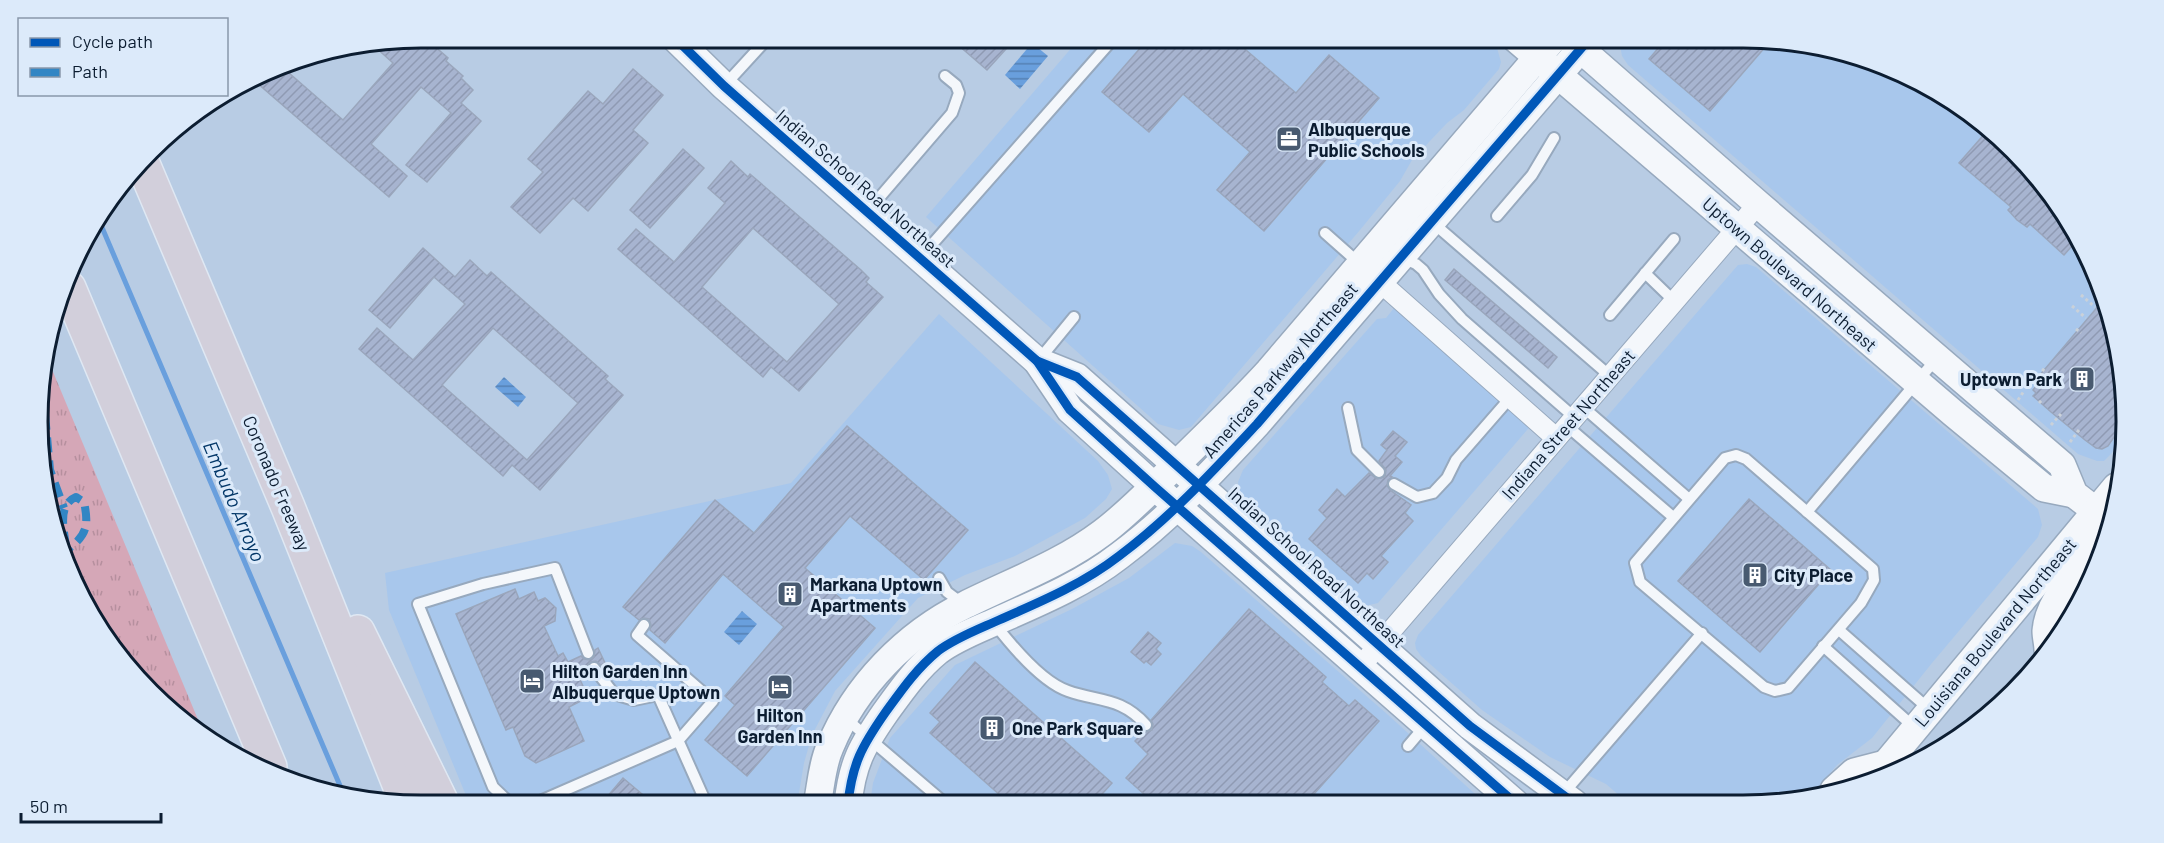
<svg xmlns="http://www.w3.org/2000/svg" width="2164" height="843" font-family="Barlow,sans-serif">
<defs>
<pattern id="park-tufts" width="24" height="20" patternUnits="userSpaceOnUse" patternTransform="scale(1.5)"><rect width="24" height="20" fill="#d5a7b7"/><path d="M3 7l-1-3M5 7V3M7 7l1-3M15 17l-1-3M17 17v-4M19 17l1-3" fill="none" stroke="#b68f9e"/></pattern>
<pattern id="water-rules" width="6" height="5" patternUnits="userSpaceOnUse" patternTransform="scale(1.5)"><rect width="6" height="5" fill="#699fdd"/><path d="M0 2.5h6" fill="none" stroke="#5581b4"/></pattern>
<pattern id="building-hatch" width="6" height="6" patternUnits="userSpaceOnUse" patternTransform="scale(1.5)"><rect width="6" height="6" fill="#a7b4d0"/><path d="M-1 1l2-2M0 6l6-6M5 7l2-2" fill="none" stroke="#8f9ab3"/></pattern>
</defs>
<rect width="100%" height="100%" fill="#b8cce4"/>
<!-- built -->
<g fill="#a8c7ec">
<path d="M1080,38H1489L1497,48L1501,62L1499,69L1464,110L1447,123L1412,160L1400,181L1360,230L1191,427L1179,430L1158,424L926,217Z"/>
<path d="M1623,38H1742L1842,51L1977,117L2075,230L2123,372L2118,444L2111,454L2104,461H2097L2078,454L1628,65L1622,56L1620,45Z"/>
<path d="M1747,264L1756,267L2038,509L2042,525L2038,537L1932,663L1872,738L1837,765L1810,797L1793,802L1628,803L1606,784L1550,757L1482,710L1421,656L1416,649L1415,643L1418,635L1738,265Z"/>
<path d="M1398,303L1533,423L1378,603L1365,606L1246,503L1240,493L1238,482L1243,470L1377,319L1386,318Z"/>
<path d="M939,314L1098,461L1108,475L1112,489L1106,499L1085,518L1015,556L965,575L918,598L835,691L812,735L804,763L797,805H470L389,610L385,573L791,483Z"/>
<path d="M1175,543L1192,546L1201,552L1387,714L1485,803L870,804L873,783L890,738L955,665L1072,609L1129,578Z"/>
</g>
<!-- park -->
<path fill="url(#park-tufts)" d="M46,355L204,734L188,726L102,635L45,497L41,371Z"/>
<!-- water -->
<g fill="url(#water-rules)">
<path d="M1032,43L1048,56L1020,89L1005,75Z"/>
<path d="M504,377L526,397L518,407L495,387Z"/>
<path d="M742,611L757,624L739,645L724,632Z"/>
</g>
<g fill="none" stroke-linecap="round" stroke-linejoin="round">
<!-- stream -->
<path stroke="#699fdd" stroke-width="5" d="M98,218L344,795"/>
</g>
<!-- building -->
<g fill="url(#building-hatch)" stroke="#9aa6bc" stroke-width="1.5" fill-rule="evenodd">
<path d="M425,38L448,58L446,61L463,76L461,78L473,90L461,103L481,121L427,182L406,165L451,113L421,87L371,144L407,176L389,197L256,82L282,67L343,120L393,63L373,45Z"/>
<path d="M950,38H1016L987,70Z"/>
<path d="M1149,38H1232L1296,93L1329,55L1379,98L1264,231L1217,190L1250,152L1183,94L1149,132L1102,92Z"/>
<path d="M1667,38H1743L1759,40L1766,46L1710,111L1649,59Z"/>
<path d="M633,69L663,95L633,130L648,143L588,211L573,198L540,233L511,207L543,172L528,159L588,91L603,104Z"/>
<path d="M1988,130L2075,230L2078,239L2064,255L2030,224L2027,227L2017,220L2008,210L2011,207L1959,163Z"/>
<path d="M683,149L704,168L650,228L630,210Z"/>
<path d="M731,161L748,177L750,174L861,270L869,278L866,282L883,297L799,391L771,367L763,377L618,249L636,229L674,262L725,203L708,188ZM753,228L839,304L787,362L702,287Z"/>
<path d="M423,248L455,277L470,260L487,276L491,272L608,376L605,379L623,395L540,490L512,465L503,476L359,349L377,328L413,360L465,304L434,277L390,328L369,310ZM493,328L578,403L527,460L442,385Z"/>
<path d="M1454,269L1557,357L1548,368L1445,280Z"/>
<path d="M2100,304L2123,372L2119,430L2108,446L2102,449L2096,448L2085,440L2051,412L2033,396L2036,393L2033,390L2037,385L2034,382Z"/>
<path d="M847,426L968,530L924,580L850,516L805,568L875,628L747,776L705,740L735,705L725,696L784,627L723,574L665,643L650,630L651,625L649,619L644,618L639,620L623,607L715,500L754,533Z"/>
<path d="M1393,431L1407,442L1395,456L1402,462L1390,476L1392,477L1388,480L1387,485L1390,490L1411,505L1405,513L1413,521L1381,556L1388,562L1373,579L1367,573L1358,583L1309,539L1327,518L1319,510L1337,489L1345,497L1369,473L1377,479L1385,477L1386,470L1379,461L1387,450L1381,445Z"/>
<path d="M1749,499L1831,570L1760,652L1678,581Z"/>
<path d="M515,589L519,599L534,592L538,601L545,598L556,608L555,621L544,626L558,656L563,653L568,662L581,656L584,659L590,660L594,657L595,650L598,648L605,663L601,665L596,661L590,662L587,666V671L578,675L583,686L576,689L581,701L569,707L584,741L536,763L525,756L513,727L506,730L456,614Z"/>
<path d="M1249,609L1326,677L1322,682L1349,706L1355,700L1379,721L1306,803L1220,804L1207,792L1197,804H1155L1126,778L1148,754L1135,741L1142,734L1141,731L1147,732L1152,730L1153,724L1151,720Z"/>
<path d="M1148,632L1161,643L1156,649L1161,654L1151,665L1146,661L1144,663L1131,652Z"/>
<path d="M975,662L1112,783L1093,804H1010L930,733L940,722L930,713Z"/>
<path d="M623,778L655,805H617L607,797Z"/>
</g>
<g fill="none" stroke-linecap="round" stroke-linejoin="round">
<!-- lane casing -->
<g stroke="#97a9be" stroke-width="14">
<g id="lane">
<path d="M724,86L768,38"/>
<path d="M867,212L952,113L959,93L956,85L945,76"/>
<path d="M1497,216L1532,175L1554,138"/>
<path d="M1432,222L1610,376"/>
<path d="M1325,233L1360,264"/>
<path d="M920,258L1114,38"/>
<path d="M1402,258L1416,264L1423,270L1439,294L1462,319L1574,417"/>
<path d="M1645,273L1674,301"/>
<path d="M1610,315L1674,239"/>
<path d="M1038,361L1074,317"/>
<path d="M1583,407L1689,499"/>
<path d="M1348,408L1357,450L1379,472"/>
<path d="M1567,426L1673,517"/>
<path d="M1736,455L1746,459L1873,569L1874,580L1861,603L1788,688L1775,691L1764,687L1640,582L1635,563L1725,458Z"/>
<path d="M1394,484L1417,497L1433,493L1447,478L1456,460L1510,398"/>
<path d="M1807,512L1937,358"/>
<path d="M939,578L947,592L963,604"/>
<path d="M994,623C1011,645 1041,682 1068,691C1099,702 1121,697 1146,725"/>
<path d="M1839,630L1930,710"/>
<path d="M1823,646L1915,728"/>
<path d="M594,668L614,694L634,700L658,695L707,805"/>
<path d="M844,717L946,804"/>
<path d="M1408,746L1425,726"/>
<path d="M1563,794L1702,633"/>
<path d="M512,805L493,787L418,604L483,584L555,568L588,653"/>
<path d="M531,805L678,741L713,701L637,635L644,625"/>
</g>
</g>
<!-- street casing -->
<g stroke="#97a9be" stroke-width="22">
<g id="street">
<path d="M1371,274L1556,438"/>
<path d="M1360,667L1758,204"/>
</g>
</g>
<!-- secondary casing -->
<g stroke="#97a9be" stroke-width="30">
<g id="secondary">
<path d="M675,38L724,86L1037,361L1070,410L1155,487L1515,803"/>
<path d="M1515,38L1953,413L2044,488L2074,494"/>
<path d="M1568,38L1758,204L2062,465L2074,494L2096,511L2102,534C2087,567 2049,594 2046,631C2046,637 2048,644 2048,650"/>
<path d="M1037,361L1077,377L1470,726L1574,803"/>
<path d="M1874,778L2116,487"/>
<path d="M1834,790L1854,772L1885,764"/>
<path d="M848,804C852,764 862,746 885,713C901,691 916,669 938,651C955,638 979,629 999,620C1040,602 1083,584 1119,556C1170,518 1214,470 1257,424L1590,38"/>
<path d="M817,805C821,786 822,764 830,747C855,686 906,634 965,605C1011,582 1061,564 1102,533C1129,513 1152,488 1176,465C1207,434 1239,404 1269,371L1554,38"/>
</g>
</g>
<!-- highway casing -->
<g stroke="#dfe8f3" stroke-width="36">
<g id="highway">
<path d="M143,164L288,507L407,804"/>
<path d="M69,288L270,767"/>
<path d="M358,632L443,805"/>
</g>
</g>
<!-- path -->
<g stroke="#cad1d9" stroke-width="3" stroke-dasharray="3 3" stroke-linecap="butt">
<path d="M2091,284L2095,288"/>
<path d="M2081,295L2095,307"/>
<path d="M2072,306L2086,318"/>
<path d="M2076,329L2081,333"/>
<path d="M2042,369L2047,373"/>
<path d="M2018,400L2024,391"/>
<path d="M2039,403L2043,399"/>
<path d="M2051,425L2061,414"/>
<path d="M2070,442L2079,430"/>
</g>
<!-- lane -->
<use href="#lane" stroke="#f4f7fb" stroke-width="10"/>
<!-- street -->
<use href="#street" stroke="#f4f7fb" stroke-width="20"/>
<!-- secondary -->
<use href="#secondary" stroke="#f4f7fb" stroke-width="27"/>
<!-- highway -->
<use href="#highway" stroke="#d2cfdb" stroke-width="33"/>
<!-- quiet -->
<g stroke="#3286c4" stroke-width="8" stroke-dasharray="15 8" stroke-linecap="butt">
<path d="M41,369L50,470L64,508"/>
<path d="M66,547C64,529 57,505 76,497L84,502C89,526 87,535 67,550"/>
</g>
<!-- cycleway casing -->
<g stroke="#dceafa" stroke-width="13">
<g id="cycleway">
<path d="M675,38L724,86L1037,361L1070,410L1155,487L1515,803"/>
<path d="M1037,361L1077,377L1470,726L1574,803"/>
<path d="M848,804C852,764 862,746 885,713C901,691 916,669 938,651C955,638 979,629 999,620C1040,602 1083,584 1119,556C1170,518 1214,470 1257,424L1590,38"/>
</g>
</g>
<!-- cycleway -->
<use href="#cycleway" stroke="#0057b8" stroke-width="9"/>
</g>
<!-- icons -->
<defs>
<g id="office-square" transform="scale(1.35)"><rect x="-9" y="-9" width="18" height="18" rx="4" fill="#485a70" stroke="#dceafa"/><path d="M-6-3h4V-5.5h4V-3h4V5H-6ZM-1-4.5V-3h2v-1.5ZM-6 0V1H6V0Z" fill="#fff"/></g>
<g id="building-square" transform="scale(1.35)"><rect x="-9" y="-9" width="18" height="18" rx="4" fill="#485a70" stroke="#dceafa"/><path d="M-4-6H4V6H1V3H-1V6H-4ZM-2.5-4.3h1.7v1.8h-1.7ZM.8-4.3h1.7v1.8H.8ZM-2.5-1h1.7V.8h-1.7ZM.8-1h1.7V.8H.8Z" fill="#fff"/></g>
<g id="hotel-square" transform="scale(1.35)"><rect x="-9" y="-9" width="18" height="18" rx="4" fill="#485a70" stroke="#dceafa"/><path d="M-6-4.5h1.5V1H6V5H4.5V3h-9V5H-6ZM-4 0a1.8 1.8 0 1 1 3.6 0ZM.5 0V-2.5h3Q6-2.5 6 0Z" fill="#fff"/></g>
</defs>
<g fill-rule="evenodd">
<use href="#office-square" x="1289" y="139"/>
<use href="#building-square" x="2082" y="379"/>
<use href="#building-square" x="1755" y="575"/>
<use href="#building-square" x="790" y="594"/>
<use href="#hotel-square" x="532" y="681"/>
<use href="#hotel-square" x="780" y="687"/>
<use href="#building-square" x="992" y="728"/>
</g>
<g text-anchor="middle" dominant-baseline="central" stroke-width="6" stroke-linejoin="round" paint-order="stroke">
<!-- poi labels -->
<g font-size="18" font-weight="bold" fill="#0c1d31" stroke="#dceafa" text-anchor="start">
<text x="1308" y="129">Albuquerque<tspan x="1308" dy="21">Public Schools</tspan></text>
<text x="2062" y="379" text-anchor="end">Uptown Park</text>
<text x="1774" y="575">City Place</text>
<text x="810" y="584">Markana Uptown<tspan x="810" dy="21">Apartments</tspan></text>
<text x="552" y="671">Hilton Garden Inn<tspan x="552" dy="21">Albuquerque Uptown</tspan></text>
<text x="780" y="715" text-anchor="middle">Hilton<tspan x="780" dy="21">Garden Inn</tspan></text>
<text x="1012" y="728">One Park Square</text>
</g>
<!-- street labels -->
<g font-size="18" fill="#0c1d31" stroke="#dceafa">
<text transform="translate(866 188) rotate(41)">Indian School Road Northeast</text>
<text transform="translate(1790 274) rotate(41)">Uptown Boulevard Northeast</text>
<text transform="translate(1280 370) rotate(-49)">Americas Parkway Northeast</text>
<text transform="translate(1568 424) rotate(-49)">Indiana Street Northeast</text>
<text transform="translate(277 483) rotate(67)">Coronado Freeway</text>
<text transform="translate(1317 567) rotate(42)">Indian School Road Northeast</text>
<text transform="translate(1995 632) rotate(-50)">Louisiana Boulevard Northeast</text>
</g>
<!-- water labels -->
<g font-size="20" font-style="italic" fill="#033768" stroke="#dceafa">
<text transform="translate(235 501) rotate(67)">Embudo Arroyo</text>
</g>
</g>
<!-- crop -->
<path d="M0 0H2164V843H0ZM421 48H1743A373 373 0 0 1 2116 421V422A373 373 0 0 1 1743 795H421A373 373 0 0 1 48 422V421A373 373 0 0 1 421 48Z" fill="#dceafa" fill-rule="evenodd"/>
<path fill="none" stroke="#0c1d31" stroke-width="3" d="M421 48H1743A373 373 0 0 1 2116 421V422A373 373 0 0 1 1743 795H421A373 373 0 0 1 48 422V421A373 373 0 0 1 421 48Z"/>
<!-- legend -->
<rect x="18" y="18" width="210" height="78" fill="#dceafa" stroke="#8998aa" stroke-width="1.5"/>
<rect x="30" y="38" width="30" height="9" fill="#0057b8" stroke="#8998aa" stroke-width="1.5"/>
<text x="72" y="48" font-size="18" fill="#0c1d31">Cycle path</text>
<rect x="30" y="68" width="30" height="9" fill="#3286c4" stroke="#8998aa" stroke-width="1.5"/>
<text x="72" y="78" font-size="18" fill="#0c1d31">Path</text>
<!-- scale -->
<path d="M21 813v9h140v-9" fill="none" stroke="#0c1d31" stroke-width="3"/>
<text x="30" y="813" font-size="18" fill="#0c1d31" stroke="#dceafa" stroke-width="4.5" paint-order="stroke">50 m</text>
</svg>
